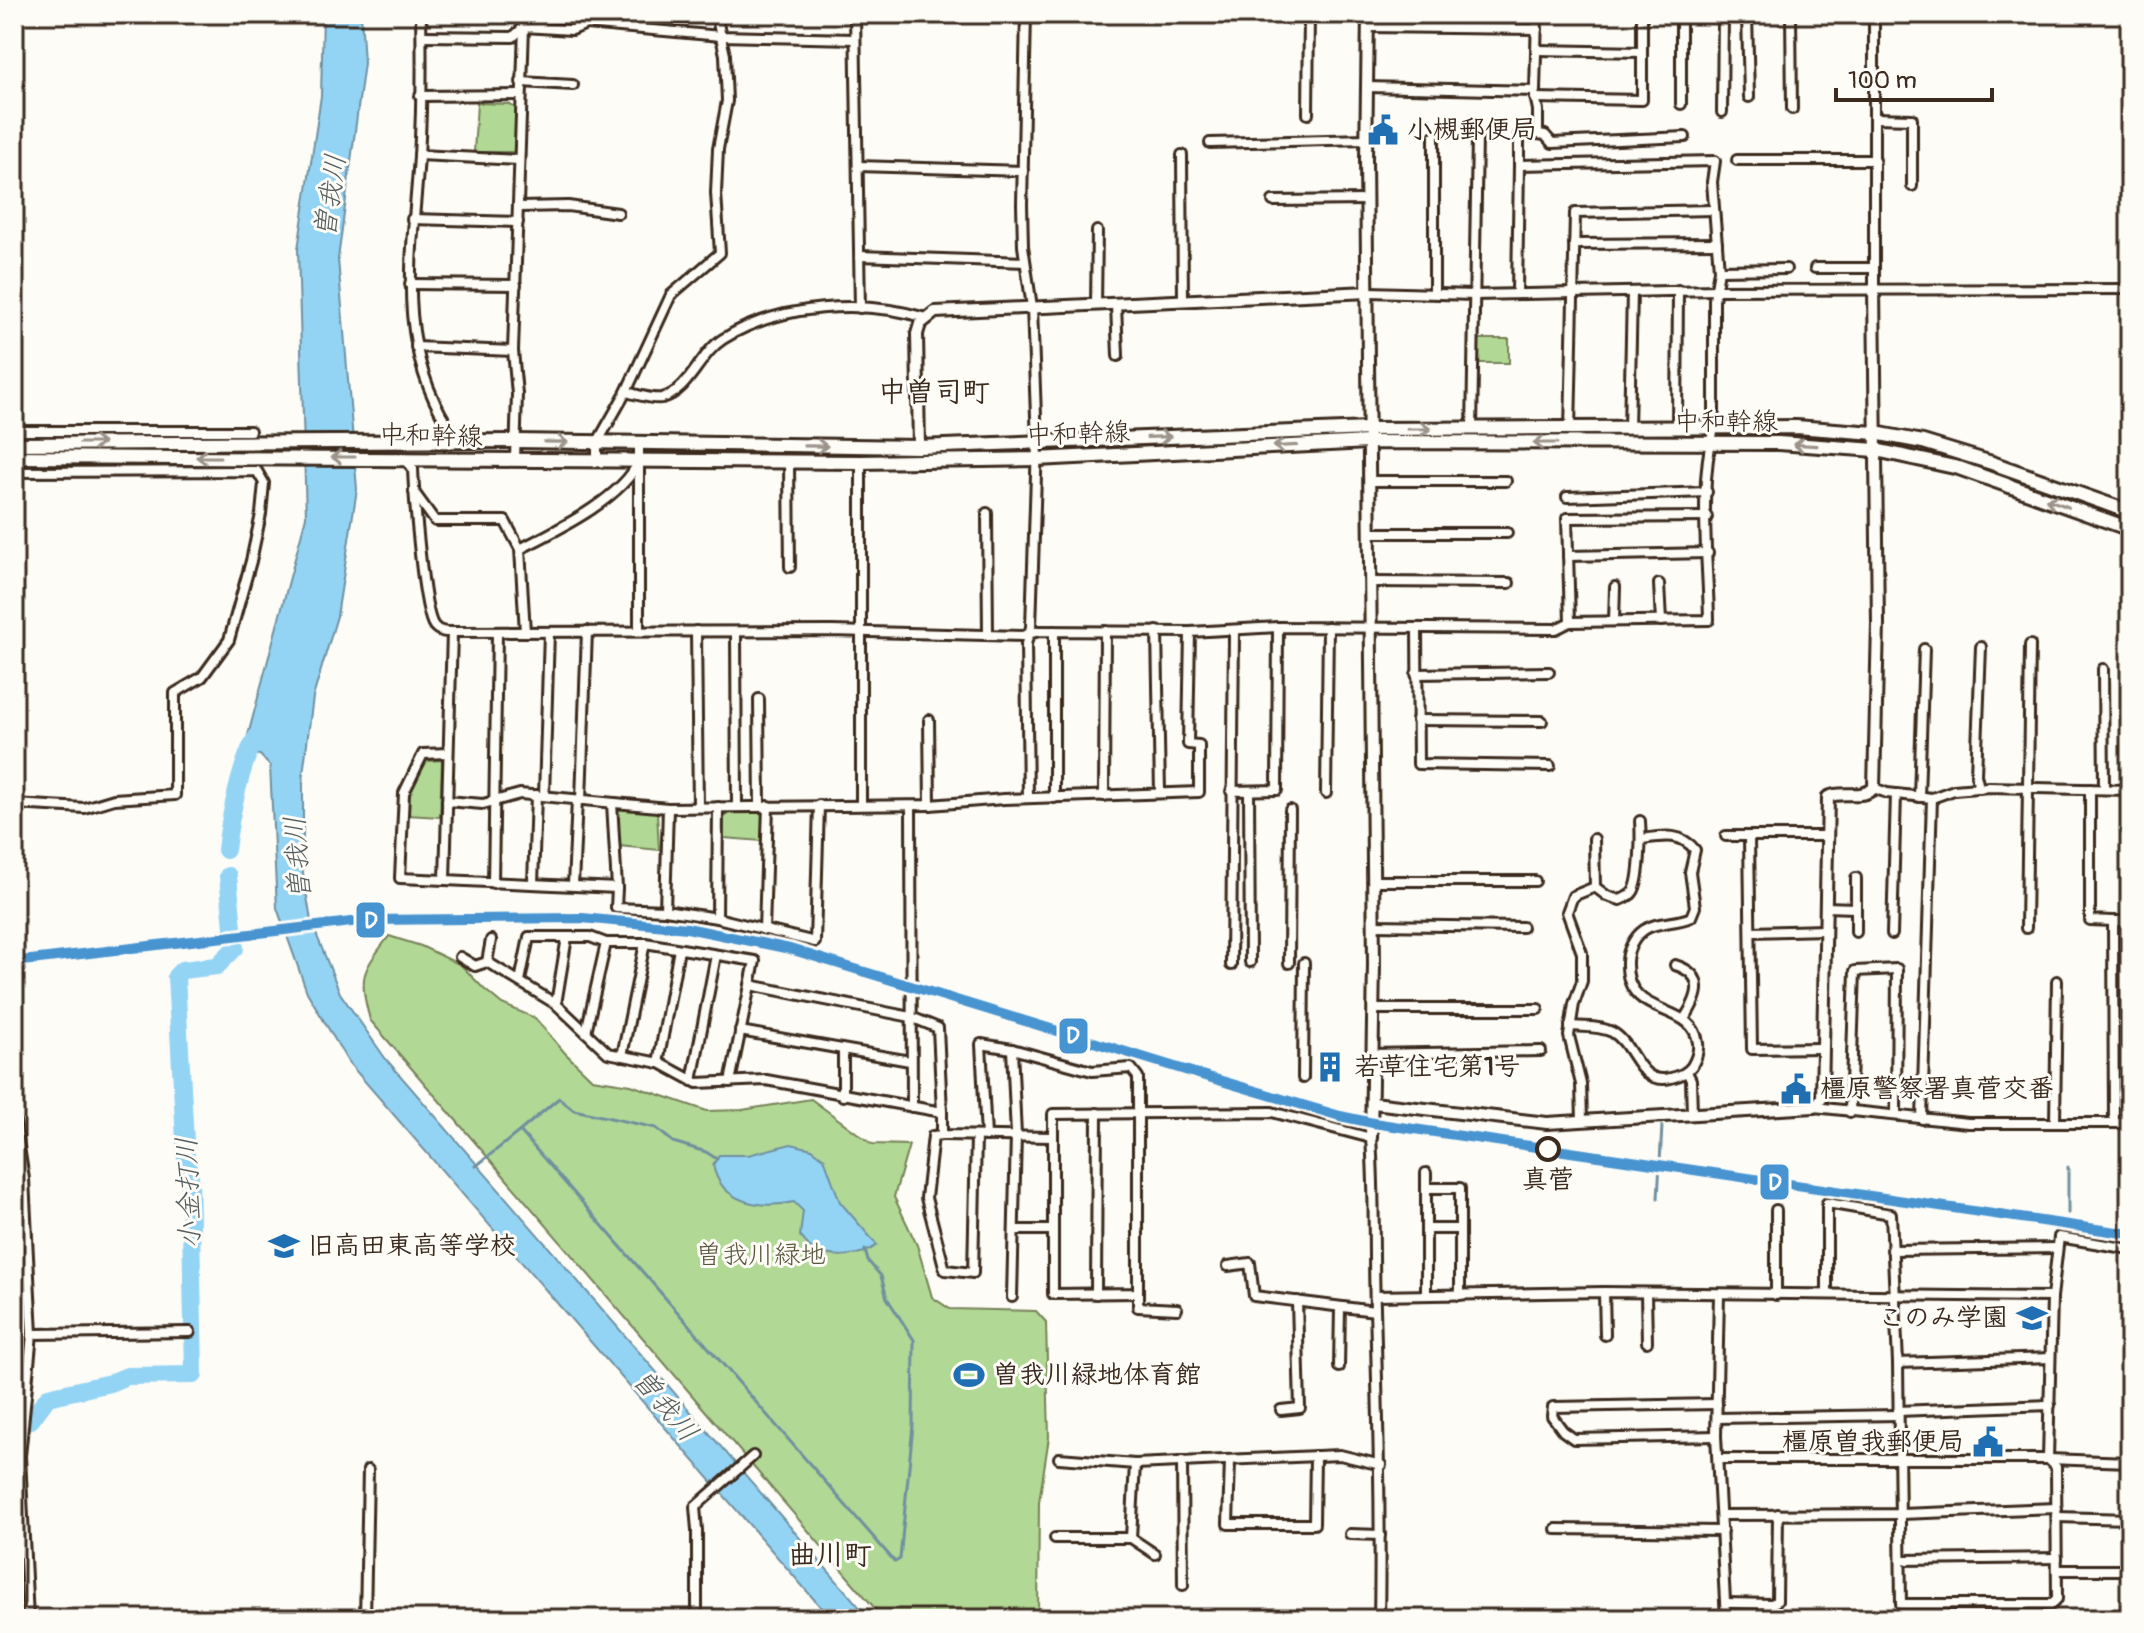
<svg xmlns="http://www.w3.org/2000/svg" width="2144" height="1633" font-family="Pangolin,'Klee One',sans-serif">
<rect width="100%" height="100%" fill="#fdfcf7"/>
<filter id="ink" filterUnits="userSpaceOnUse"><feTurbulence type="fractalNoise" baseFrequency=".0125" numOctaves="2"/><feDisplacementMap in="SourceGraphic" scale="16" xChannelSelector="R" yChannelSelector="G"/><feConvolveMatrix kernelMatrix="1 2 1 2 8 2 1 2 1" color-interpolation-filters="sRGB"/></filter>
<g filter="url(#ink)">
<!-- green -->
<g fill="#b1d894" stroke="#768159" stroke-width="2">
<path d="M477,103L509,104L518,110L517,152H474Z"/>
<rect x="1479" y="339" width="30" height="24"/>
<path d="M442,760L440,817L407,815L410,791L427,761Z"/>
<path d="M617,808L657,812L659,850L619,846Z"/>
<path d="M730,812H763L762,841L724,838L723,818Z"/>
<path d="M389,936L421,946L461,965L484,989L502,1004L535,1018L565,1053L592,1079L631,1085L707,1111L742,1110L811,1099L872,1144L909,1145L894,1197L917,1245L932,1297L950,1309L1036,1311L1046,1322L1049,1437L1039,1502L1038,1619H884L370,1020C358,975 362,972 389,936Z"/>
</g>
<!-- water -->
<g fill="#93d4f5" stroke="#70909f" stroke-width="2">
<path d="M323,14H361L364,63L338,259L357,489L337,616L313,697L303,774V873L311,921L340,993L385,1058L862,1610L850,1619H831L348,1062L307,992L277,908L270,766L260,755L243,754L306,517L298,249L321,96Z"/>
<path d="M791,1144L812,1149L824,1158L840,1202L877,1245C863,1257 831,1259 814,1250C808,1247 804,1240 800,1236L803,1211L794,1202C761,1209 721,1204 713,1165L719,1155H748Z"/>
</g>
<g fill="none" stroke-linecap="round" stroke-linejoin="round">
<!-- stream -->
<g stroke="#70909f" stroke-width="3">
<path d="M717,1159L706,1152L673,1142L656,1128L574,1110L559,1098L520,1131L895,1562L900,1559L913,1425L914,1340L887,1298L881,1276L868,1261L865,1250"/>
<path d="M476,1166L520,1131"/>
<path d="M1658,1198L1662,1126"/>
<path d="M2068,1213V1167"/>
</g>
<!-- river -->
<g stroke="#93d4f5" stroke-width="18">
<path d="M226,850C229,823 242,754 259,734"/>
<path d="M31,1420L48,1397L110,1383L127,1376L194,1375L190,1175L186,1160L176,976L182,970L217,966L235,948L228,876"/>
<path d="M14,1455L23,1619"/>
</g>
<!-- minor casing -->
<g stroke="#3b2a1e" stroke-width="14">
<g id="minor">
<path d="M421,14C422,61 422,109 419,156C413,251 394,340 448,426"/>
<path d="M855,14L860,308"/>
<path d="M1026,14L1022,204L1023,246L1032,307L1037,444L1031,627L1026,644L1028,798"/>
<path d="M1681,14V104"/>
<path d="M1747,14L1749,97"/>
<path d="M1791,14L1792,109"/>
<path d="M1874,14V288"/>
<path d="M1368,27L1537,29"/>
<path d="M422,36L513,37L524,27L572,30L586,24L721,36L855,39"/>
<path d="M1537,50L1642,52"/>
<path d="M521,82L573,85"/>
<path d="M1367,87L1535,91L1537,14"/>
<path d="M420,96L521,95"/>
<path d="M1535,98L1642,100V14"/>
<path d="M1722,112L1723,14"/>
<path d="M1308,114L1309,14"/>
<path d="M1875,118L1912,119V186"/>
<path d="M1538,134L1545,135L1552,143L1685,137"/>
<path d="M1210,143L1366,139"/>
<path d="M419,155L519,160"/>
<path d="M1182,155L1183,301"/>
<path d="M1737,160H1875"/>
<path d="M1519,165V135L1538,134V110L1535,96"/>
<path d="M858,166L1023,171"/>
<path d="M1273,201L1367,200"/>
<path d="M519,207L568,206L618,213"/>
<path d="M412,219L518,222"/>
<path d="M1574,244L1717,243"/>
<path d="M860,256L1025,262"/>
<path d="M1815,268H1874"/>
<path d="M1719,270L1786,269"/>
<path d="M410,284L516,285"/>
<path d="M1369,292L1474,295L1717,290L2130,289"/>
<path d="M1434,293V136"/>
<path d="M1517,293L1519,165L1715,161L1712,182L1719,270L1714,300V428C1698,488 1708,558 1709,620L1570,622"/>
<path d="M1116,304L1118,356"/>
<path d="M1096,305L1097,231"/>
<path d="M416,347L513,351"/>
<path d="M626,392C636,394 652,400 662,398C690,391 699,354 723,339C779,304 863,299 926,318"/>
<path d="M1677,428L1678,290"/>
<path d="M1629,429L1632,292"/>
<path d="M1472,430L1477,137"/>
<path d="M1570,430L1575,213L1713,210"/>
<path d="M14,431H250"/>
<path d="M405,459L413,469C414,493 423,613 434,626C439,632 445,632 452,632L832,631L1022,636L1039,631L1190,632L1278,627L1556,629L1570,622L1567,518L1707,517"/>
<path d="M515,459L517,394L513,351L524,27L522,14"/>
<path d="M597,460V443L626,392L671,295L720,253L716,193L718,149L727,101L725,55L716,14"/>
<path d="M789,462L790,567"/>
<path d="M861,462V805"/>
<path d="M14,472L257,471L264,483L261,514L251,561L229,640L202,677L175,693V795L114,799L84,808L14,804"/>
<path d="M1370,481H1506"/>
<path d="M414,492L435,521H505L520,549"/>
<path d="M1567,497L1707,492"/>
<path d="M987,513L988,635"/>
<path d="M1371,533H1507"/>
<path d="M1568,556L1708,553"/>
<path d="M1371,582L1509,583"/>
<path d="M1659,584L1661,621"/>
<path d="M1614,621L1615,587"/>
<path d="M1417,628L1418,764L1550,766"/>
<path d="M639,630V444"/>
<path d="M696,631L698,807"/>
<path d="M1157,631L1160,793"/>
<path d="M452,632L445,880L617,888L612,803"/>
<path d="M525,632L520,549C557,530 622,499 639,461"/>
<path d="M736,632L737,806"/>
<path d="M2103,669L2104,789"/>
<path d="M1416,674L1549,672"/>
<path d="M759,699L760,806"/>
<path d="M929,720L930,805"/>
<path d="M1417,720L1542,721"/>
<path d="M1874,788L1887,793L1932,798L1922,1119"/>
<path d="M1979,788L1976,775L1981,647"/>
<path d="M2090,789V920L2113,921"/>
<path d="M1231,791L1277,790L1278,627"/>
<path d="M1249,791L1250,962"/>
<path d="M1326,793L1328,627"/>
<path d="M544,796L549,632"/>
<path d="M1104,796L1105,631"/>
<path d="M1919,797L1924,649"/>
<path d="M1054,798V631"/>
<path d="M1932,798L1954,790L1989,787L2130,790"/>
<path d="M581,800L587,631"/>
<path d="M447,801L483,804L520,794L668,808L930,805L1004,799L1199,792V745L1188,744L1190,632"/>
<path d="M911,806L912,1107"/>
<path d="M718,807L717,918L815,942L819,805"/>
<path d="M1726,836H1827"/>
<path d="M1749,837L1752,1049L1821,1048"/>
<path d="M1594,839L1595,887L1607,896L1620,900C1623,899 1631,895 1632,893C1641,884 1641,834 1640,821"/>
<path d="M445,880L400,878L404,793L423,754L448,753"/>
<path d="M1373,881H1535"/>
<path d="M493,883L497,633"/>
<path d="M533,884L536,795"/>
<path d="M573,885L577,800"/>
<path d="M617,888L616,908L665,910L717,918"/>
<path d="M1825,907L1856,908"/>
<path d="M665,910L668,808"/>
<path d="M1373,925L1522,927"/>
<path d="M2026,928L2030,645"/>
<path d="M764,930L768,806"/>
<path d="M1751,932L1825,930"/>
<path d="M1856,932V878"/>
<path d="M1892,934L1896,794"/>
<path d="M460,957L475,966L487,962L491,940"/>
<path d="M487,962L556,1004L608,1053L660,1063L697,1083L766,1080L942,1112V1135L1053,1137V1114L1272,1112L1371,1138C1375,1195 1373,1251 1375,1308C1378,1412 1381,1515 1379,1619"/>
<path d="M1289,963L1290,810"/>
<path d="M1231,965L1234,631"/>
<path d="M1675,965C1707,975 1699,997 1684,1019"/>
<path d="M520,981L529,937H590L606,943H645L755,961L730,1082"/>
<path d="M750,985L911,1017L938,1028L942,1112"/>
<path d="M556,1004L567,937"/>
<path d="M1373,1009H1538"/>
<path d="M1570,1026C1583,1027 1600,1026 1612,1032C1635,1044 1637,1086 1671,1078C1680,1076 1687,1073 1692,1066C1696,1059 1699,1051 1698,1043C1693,1000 1625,1021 1627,962C1627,951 1634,937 1644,930C1657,921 1676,924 1691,917L1695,907L1690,872L1695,850C1681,832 1663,836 1642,839"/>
<path d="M740,1031L910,1061"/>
<path d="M586,1032L606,943"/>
<path d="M1012,1049L1016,1135L1012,1297"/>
<path d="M1371,1054L1541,1051"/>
<path d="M622,1056L645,943"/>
<path d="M658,1063L679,949"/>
<path d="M1687,1072L1691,1080L1692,1113"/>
<path d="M1303,1078L1304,963"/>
<path d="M692,1081L716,955"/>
<path d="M843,1096V1051"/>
<path d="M1814,1107L1968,1123H2130"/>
<path d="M1850,1112L1855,971L1897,969L1896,1115"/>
<path d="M14,1114L24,1179L32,1334L20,1456L28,1619"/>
<path d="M1582,1121L1581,1084L1569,1036L1574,1004L1582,981V953L1567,912L1573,896L1595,887"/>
<path d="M2055,1123L2057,981"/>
<path d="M2114,1123L2113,921H2130"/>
<path d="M942,1135L933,1136L926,1198L945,1270L973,1273L976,1136"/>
<path d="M986,1136L981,1044L1012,1049L1092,1071L1131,1068L1138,1077V1293L1053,1294V1137"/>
<path d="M1426,1188H1460V1295"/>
<path d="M1776,1210V1295"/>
<path d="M1426,1229H1460"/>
<path d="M1014,1230H1053"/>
<path d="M1892,1250L2057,1248"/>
<path d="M1228,1266L1250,1263L1254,1296L1375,1311"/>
<path d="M1604,1292L1605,1335"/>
<path d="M1138,1293V1307L1177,1309"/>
<path d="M1646,1293L1647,1342"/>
<path d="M1096,1294L1097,1113"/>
<path d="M1719,1294L1716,1436L1726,1619"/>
<path d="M1827,1294V1203L1891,1214L1898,1363L1901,1604H2052L2057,1599L2056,1467L2048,1459L2052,1297L2059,1237L2130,1249"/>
<path d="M1426,1295V1173"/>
<path d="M1375,1296L1604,1292L2052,1297"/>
<path d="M14,1297L28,1261"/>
<path d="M32,1334L190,1332"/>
<path d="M1898,1363L2050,1358"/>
<path d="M1339,1367L1340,1307"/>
<path d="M1281,1410L1300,1408L1297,1301"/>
<path d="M1898,1411L2050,1405"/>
<path d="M1717,1418L1898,1415"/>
<path d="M1716,1436L1574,1439L1563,1431L1552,1416L1553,1407L1717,1404"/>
<path d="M1059,1458L1135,1464L1340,1455L1381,1465"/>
<path d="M1719,1459H2048L2130,1462"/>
<path d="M1230,1460L1228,1524H1314L1315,1456"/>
<path d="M1182,1461L1183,1585"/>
<path d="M1722,1515L1901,1514L2057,1508"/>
<path d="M2057,1517L2130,1519"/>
<path d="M1556,1529L1722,1531"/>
<path d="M1350,1534L1380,1535"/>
<path d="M1055,1538H1131L1135,1464"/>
<path d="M1131,1538L1155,1554"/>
<path d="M1902,1560L2057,1558"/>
<path d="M2058,1570H2130"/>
<path d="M1727,1603L1772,1604L1777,1601L1778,1514"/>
<path d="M365,1619L368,1470"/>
<path d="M697,1619V1530L695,1507L753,1456"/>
</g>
</g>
<!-- tertiary casing -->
<g stroke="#3b2a1e" stroke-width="16">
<g id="tertiary">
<path d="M1368,14L1366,159L1374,964L1371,1138"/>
<path d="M919,447L917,334L920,324L935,312L1369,292"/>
<path d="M1373,1103L1547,1123L1814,1107L1822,1098L1828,797C1843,790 1861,800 1874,788L1878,624L1874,288"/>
</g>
</g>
<!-- primary casing -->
<g stroke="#3b2a1e" stroke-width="18">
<g id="primary">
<path d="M14,444L516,441L919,447L1369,429L1796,427L1875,433L1923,442L1992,463L2130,512"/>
<path d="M14,457L861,462L1037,459L1368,442L1778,443L1876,450L1959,468L2130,529"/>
</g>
</g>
<!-- minor -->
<use href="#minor" stroke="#fdfcf7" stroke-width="8"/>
<!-- tertiary -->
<use href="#tertiary" stroke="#fdfcf7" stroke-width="10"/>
<!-- primary -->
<use href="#primary" stroke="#fdfcf7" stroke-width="12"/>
<!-- rail-1 casing -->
<g stroke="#fdfcf7" stroke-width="16">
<path id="rail-1" d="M14,962L368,920L582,918L687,928L790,949L1198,1074L1340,1116L1373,1123L2130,1234"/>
</g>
<!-- rail-1 -->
<use href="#rail-1" stroke="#4694d1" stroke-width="10"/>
</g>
<!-- one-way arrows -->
<defs><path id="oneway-shaft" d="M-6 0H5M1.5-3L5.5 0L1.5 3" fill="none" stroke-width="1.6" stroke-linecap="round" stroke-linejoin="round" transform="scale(2)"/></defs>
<g stroke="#9c938a">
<use href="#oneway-shaft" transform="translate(1419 429)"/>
<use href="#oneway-shaft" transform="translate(1159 437) rotate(-2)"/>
<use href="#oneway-shaft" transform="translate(556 442) rotate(1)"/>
<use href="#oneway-shaft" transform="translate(92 443)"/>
<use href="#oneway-shaft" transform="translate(1545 443) rotate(-180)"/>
<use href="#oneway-shaft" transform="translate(1805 445) rotate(-177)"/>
<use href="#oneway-shaft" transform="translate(816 446) rotate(1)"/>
<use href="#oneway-shaft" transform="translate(1285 446) rotate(177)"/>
<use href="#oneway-shaft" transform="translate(208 457) rotate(-180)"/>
<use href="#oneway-shaft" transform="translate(343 457) rotate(-180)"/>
<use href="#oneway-shaft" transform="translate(2057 503) rotate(-160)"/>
</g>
</g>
<!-- icons -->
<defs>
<g id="civic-bare" transform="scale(2.4)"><path d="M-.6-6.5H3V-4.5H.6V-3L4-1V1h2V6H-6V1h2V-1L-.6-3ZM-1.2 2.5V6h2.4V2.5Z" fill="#1f6fb2" stroke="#fdfcf7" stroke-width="2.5" paint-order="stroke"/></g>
<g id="building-bare" transform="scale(2.4)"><path d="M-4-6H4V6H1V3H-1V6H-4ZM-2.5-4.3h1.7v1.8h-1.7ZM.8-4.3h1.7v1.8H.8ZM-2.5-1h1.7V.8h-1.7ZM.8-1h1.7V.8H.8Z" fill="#1f6fb2" stroke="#fdfcf7" stroke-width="2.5" paint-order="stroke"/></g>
<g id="school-bare" transform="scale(2.4)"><path d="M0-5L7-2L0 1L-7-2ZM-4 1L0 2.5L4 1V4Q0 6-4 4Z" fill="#1f6fb2" stroke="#fdfcf7" stroke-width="2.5" paint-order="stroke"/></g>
<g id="stadium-bare" transform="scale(2.4)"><path d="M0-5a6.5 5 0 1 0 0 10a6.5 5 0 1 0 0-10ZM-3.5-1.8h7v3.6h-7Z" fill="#1f6fb2" stroke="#fdfcf7" stroke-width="2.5" paint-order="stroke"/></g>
</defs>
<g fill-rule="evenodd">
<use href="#civic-bare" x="1383" y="130"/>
<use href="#building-bare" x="1330" y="1067"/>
<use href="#civic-bare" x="1796" y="1089"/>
<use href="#school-bare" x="284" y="1246"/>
<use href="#school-bare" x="2032" y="1318"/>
<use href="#stadium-bare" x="969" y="1375"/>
<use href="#civic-bare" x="1988" y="1442"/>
</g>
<!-- markers -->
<circle fill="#fdfcf7" stroke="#3b2a1e" stroke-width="4" cx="1548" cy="1149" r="11"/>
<g text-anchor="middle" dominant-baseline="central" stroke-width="6" stroke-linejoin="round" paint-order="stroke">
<!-- poi labels -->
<g font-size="26" font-weight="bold" fill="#3b2a1e" stroke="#fdfcf7" text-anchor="start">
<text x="1407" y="130">小槻郵便局</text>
<text x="1354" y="1067">若草住宅第1号</text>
<text x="1820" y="1089">橿原警察署真菅交番</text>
<text x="308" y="1246">旧高田東高等学校</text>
<text x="2008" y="1318" text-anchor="end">このみ学園</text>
<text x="993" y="1375">曽我川緑地体育館</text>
<text x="1964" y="1442" text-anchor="end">橿原曽我郵便局</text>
</g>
<!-- street labels -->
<g font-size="26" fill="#3b2a1e" stroke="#fdfcf7">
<text x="1726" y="422">中和幹線</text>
<text transform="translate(1078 434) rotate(-2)">中和幹線</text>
<text transform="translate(431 436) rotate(1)">中和幹線</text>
</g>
<!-- stop labels -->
<g font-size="26" font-weight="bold" fill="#3b2a1e" stroke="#fdfcf7">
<text x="1548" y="1180">真菅</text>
</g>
<!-- park labels -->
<g font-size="26" fill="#58563c" stroke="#fdfcf7">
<text x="761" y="1255">曽我川緑地</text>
</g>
<!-- water labels -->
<g font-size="28" font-style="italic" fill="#555d5e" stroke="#fdfcf7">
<text transform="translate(331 196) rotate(-82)">曽我川</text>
<text transform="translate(298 858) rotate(-94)">曽我川</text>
<text transform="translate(189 1193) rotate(-92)">小金打川</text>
<text transform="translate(665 1406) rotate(50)">曽我川</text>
</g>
<!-- neighbourhood labels -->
<g font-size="28" font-weight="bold" fill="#3b2a1e" stroke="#fdfcf7">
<text x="934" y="392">中曽司町</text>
<text x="830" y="1555">曲川町</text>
</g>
</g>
<g stroke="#fdfcf7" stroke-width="3">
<rect x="355" y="901" width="31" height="38" rx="8" fill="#4694d1"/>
<rect x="1058" y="1017" width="31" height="38" rx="8" fill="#4694d1"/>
<rect x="1759" y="1163" width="31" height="38" rx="8" fill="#4694d1"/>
</g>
<g font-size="22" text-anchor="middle" font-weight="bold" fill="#fff">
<text x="371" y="928">D</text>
<text x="1073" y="1043">D</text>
<text x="1775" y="1190">D</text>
</g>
<!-- margin -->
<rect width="2144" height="1633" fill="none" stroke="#fdfcf7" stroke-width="48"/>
<rect x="24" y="24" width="2096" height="1585" fill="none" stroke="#3b2a1e" stroke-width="3" filter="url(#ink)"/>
<!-- scale -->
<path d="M1836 88v12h156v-12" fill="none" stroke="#3b2a1e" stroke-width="4"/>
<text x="1848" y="88" font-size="24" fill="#3b2a1e" stroke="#fdfcf7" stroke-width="6" paint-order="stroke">100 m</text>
</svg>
